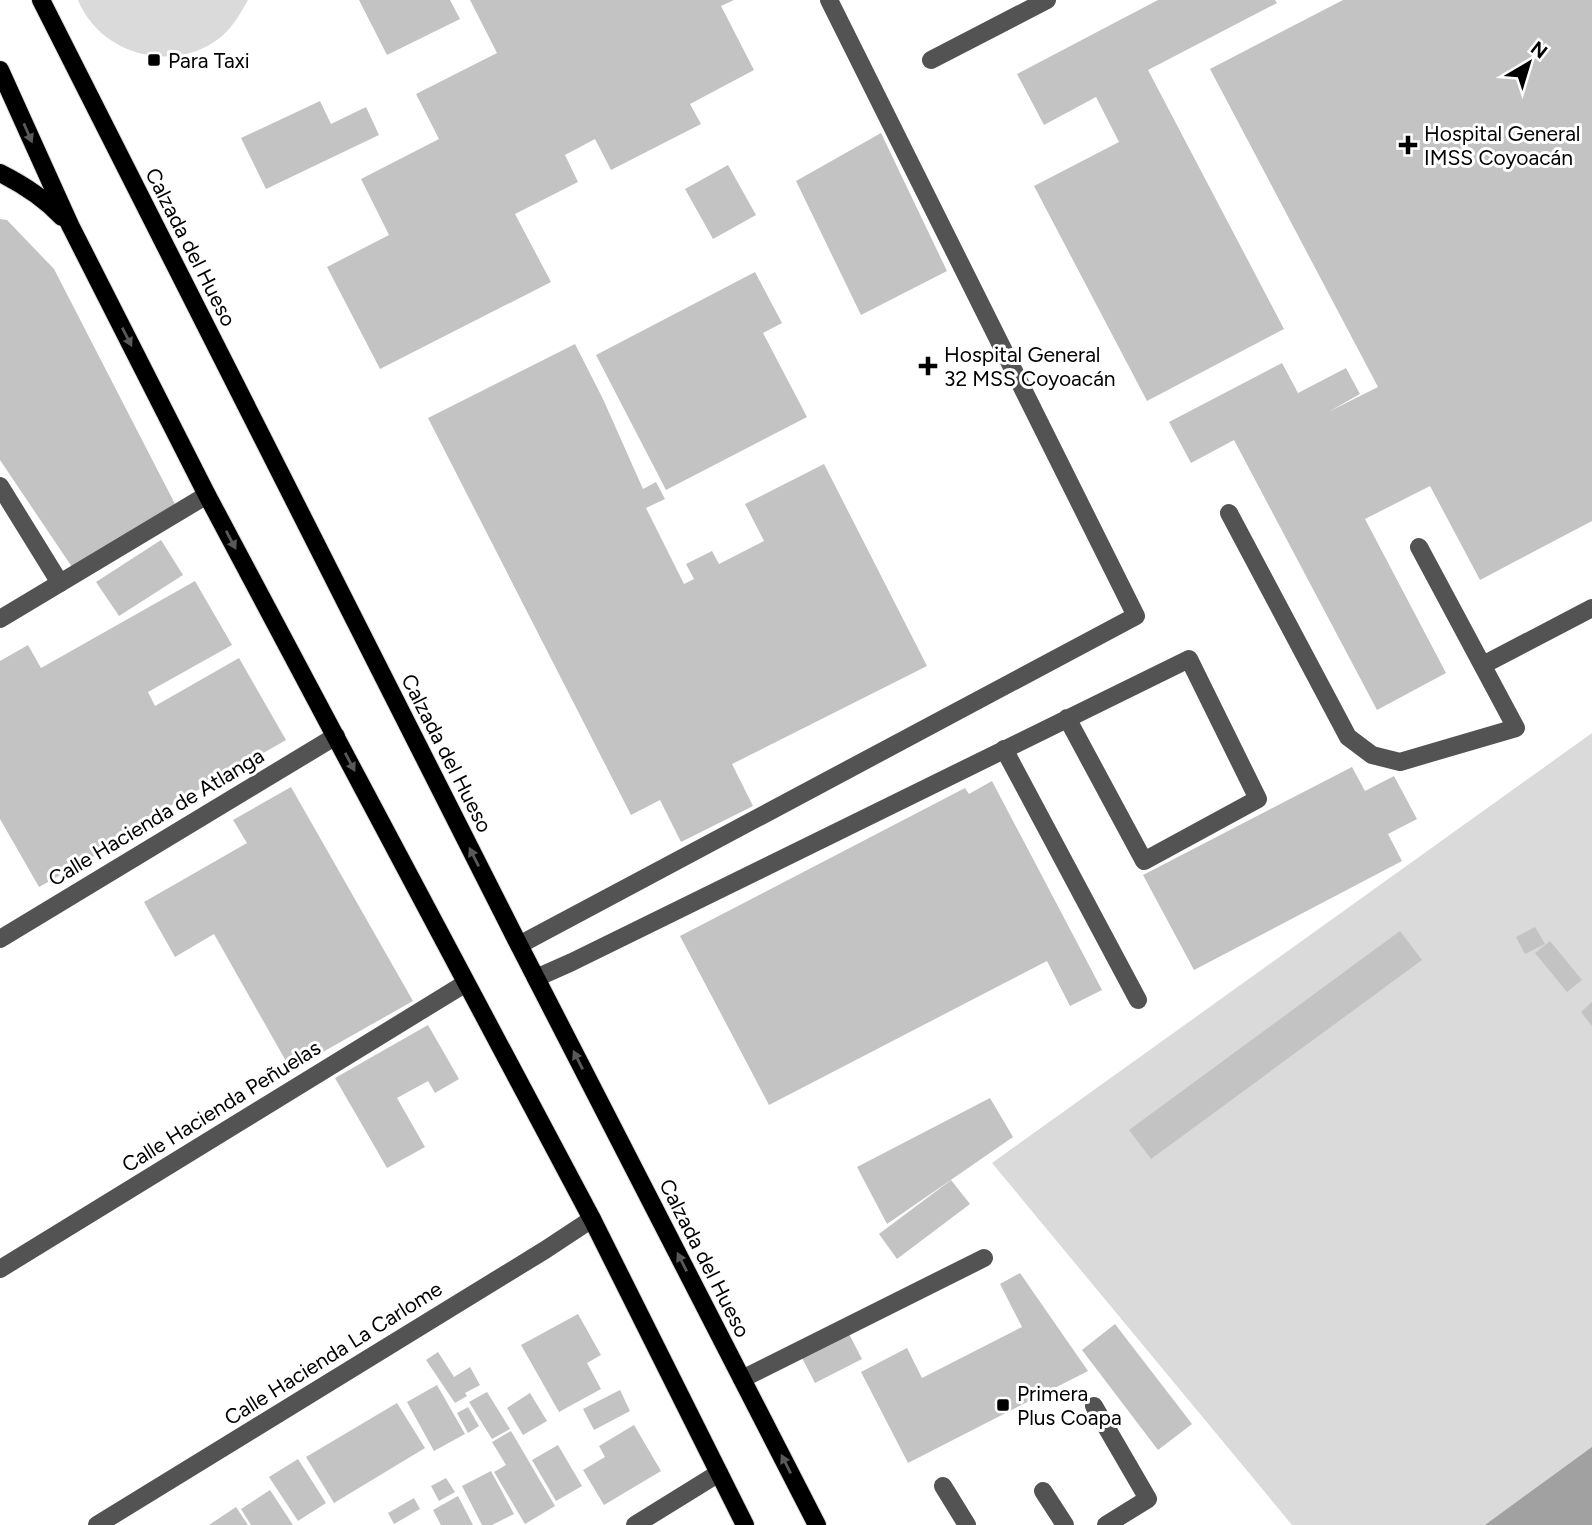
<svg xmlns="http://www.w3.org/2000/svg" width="1592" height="1525" font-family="Figtree,sans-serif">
<rect width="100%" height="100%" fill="#fff"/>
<!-- green -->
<g fill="#dadada">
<path d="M78,0H248C239,16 230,32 214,42C166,73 99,52 78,0Z"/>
<path d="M1592,733V1525H1292L992,1163Z"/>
</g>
<!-- water -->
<path fill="#a1a1a1" d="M1592,1447V1525H1485Z"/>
<!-- building -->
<g fill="#c3c3c3">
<path d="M359,0H450L460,19L387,55Z"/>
<path d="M470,0H734L721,6L754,70L690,104L701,124L611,170L595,139L565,155L578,182L515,214L551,282L380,369L327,267L389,235L361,179L439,139L416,94L497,53Z"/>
<path d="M1158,0H1275L1277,3L1148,70L1284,329L1147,401L1034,186L1119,142L1096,97L1044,125L1017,74Z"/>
<path d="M1343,0H1592V521L1480,580L1430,486L1365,519L1446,673L1377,710L1234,440L1191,463L1169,422L1282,363L1298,393L1346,368L1360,394L1328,412L1378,387L1210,69Z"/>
<path d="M320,101L331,124L366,107L379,135L266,189L241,138Z"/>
<path d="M881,133L947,271L861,315L796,181Z"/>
<path d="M728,165L756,215L713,239L685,189Z"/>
<path d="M0,219L7,220L54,269L175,504L72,567L0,460Z"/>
<path d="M755,272L782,323L763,333L807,417L666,490L596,355Z"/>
<path d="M575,344L603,399L643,489L656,482L665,499L646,508L684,584L694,579L686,564L712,551L719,564L764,541L745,504L824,464L927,666L732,764L753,806L681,842L660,800L631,815L428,418Z"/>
<path d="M161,540L183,575L119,616L96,582Z"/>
<path d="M195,581L232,645L148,692L155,706L239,658L286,740L138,824L141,830L39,887L0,819V661L28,645L41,668Z"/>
<path d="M1352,767L1365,791L1394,776L1417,819L1388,834L1402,861L1194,970L1143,875Z"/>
<path d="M992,781L1102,990L1070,1006L1047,961L769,1105L680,936L965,788L969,794Z"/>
<path d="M291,787L413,1001L291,1070L214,934L175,957L144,902L247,843L233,820Z"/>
<path d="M1535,927L1545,944L1525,954L1516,937Z"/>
<path d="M1400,931L1422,960L1151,1159L1129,1130Z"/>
<path d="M1550,941L1582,980L1567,992L1535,953Z"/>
<path d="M1592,1002V1026L1581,1012Z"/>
<path d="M428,1025L459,1079L435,1093L428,1081L397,1098L425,1147L387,1168L335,1078Z"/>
<path d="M990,1098L1013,1137L887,1224L857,1167Z"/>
<path d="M951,1180L970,1204L897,1259L879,1234Z"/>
<path d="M1020,1273L1088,1371L908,1463L861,1372L907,1348L922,1378L1022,1327L1000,1284Z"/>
<path d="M578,1314L601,1355L587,1363L601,1389L559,1412L521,1345Z"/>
<path d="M1115,1324L1192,1424L1158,1450L1082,1350Z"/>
<path d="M849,1334L862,1359L815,1383L802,1358Z"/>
<path d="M438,1352L454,1377L470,1367L480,1385L465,1393L467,1396L455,1403L426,1360Z"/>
<path d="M437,1385L465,1434L434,1451L407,1402Z"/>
<path d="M620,1390L630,1411L594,1430L583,1409Z"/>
<path d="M487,1392L510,1429L492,1439L469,1402Z"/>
<path d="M530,1393L547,1421L523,1435L507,1408Z"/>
<path d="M397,1403L425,1448L334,1503L306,1457Z"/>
<path d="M468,1407L479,1426L468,1433L457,1413Z"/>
<path d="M634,1425L661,1471L604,1505L583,1470L605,1457L599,1446Z"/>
<path d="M511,1431L555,1506L525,1524L494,1472L506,1465L492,1442Z"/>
<path d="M558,1445L582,1486L556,1501L532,1460Z"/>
<path d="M298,1459L326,1503L298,1521L269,1477Z"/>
<path d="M491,1471L514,1514L492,1525H482L462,1486Z"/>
<path d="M446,1478L455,1492L439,1501L431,1486Z"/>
<path d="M270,1490L293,1525H251L241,1509Z"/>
<path d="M458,1496L473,1525H441L433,1510Z"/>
<path d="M414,1498L420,1509L394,1524L388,1513Z"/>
<path d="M236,1507L248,1525H209Z"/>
</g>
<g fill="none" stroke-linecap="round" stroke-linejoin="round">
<!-- major casing -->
<g stroke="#dbdbdb" stroke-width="20">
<g id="major">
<path d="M41,0L519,945L817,1525"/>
<path d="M0,70L70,225L207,495L592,1219L745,1525"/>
<path d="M0,173C24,185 44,198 62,217"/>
</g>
</g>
<!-- minor -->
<g stroke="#535353" stroke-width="18">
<path d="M931,60L1047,0"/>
<path d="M0,486L60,583"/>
<path d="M1229,513L1348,737L1372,755L1400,762L1516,728L1419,547"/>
<path d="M0,619L207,495"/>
<path d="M1483,665L1592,608"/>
<path d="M1004,749L1138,1000"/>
<path d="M0,939L336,736"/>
<path d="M519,945L1136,616L829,0"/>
<path d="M536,978L572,962L1189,659L1258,799L1144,861L1067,718"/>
<path d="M0,1269L466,983"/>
<path d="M742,1379L984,1258"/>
<path d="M1094,1406L1148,1499L1106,1525"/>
<path d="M943,1486L967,1525"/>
<path d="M1043,1491L1065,1525"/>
<path d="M97,1525L545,1250L592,1219"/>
<path d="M635,1525L719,1473"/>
</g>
<!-- major -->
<use href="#major" stroke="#000" stroke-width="18"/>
</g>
<!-- one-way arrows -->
<defs><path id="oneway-solid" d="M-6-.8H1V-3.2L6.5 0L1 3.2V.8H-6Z" transform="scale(1.75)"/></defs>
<g fill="#595959">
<use href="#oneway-solid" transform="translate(28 133) rotate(66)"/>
<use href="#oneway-solid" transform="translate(127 337) rotate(63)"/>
<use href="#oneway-solid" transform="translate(231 540) rotate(62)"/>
<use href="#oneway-solid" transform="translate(350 762) rotate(62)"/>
<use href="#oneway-solid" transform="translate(474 857) rotate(-117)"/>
<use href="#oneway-solid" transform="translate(578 1060) rotate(-117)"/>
<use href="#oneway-solid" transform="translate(682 1262) rotate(-117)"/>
<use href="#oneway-solid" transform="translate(786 1464) rotate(-117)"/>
</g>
<!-- markers -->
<g fill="#000" stroke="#fff" stroke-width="2.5">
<rect x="147" y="53" width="14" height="14" rx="3.5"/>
<path d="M1404.5 134.5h7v7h7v7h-7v7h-7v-7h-7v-7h7z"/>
<path d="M924.5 355.5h7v7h7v7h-7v7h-7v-7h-7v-7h7z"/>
<rect x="996" y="1398" width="14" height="14" rx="3.5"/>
</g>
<g text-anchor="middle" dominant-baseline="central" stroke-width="6" stroke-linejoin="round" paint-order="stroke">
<!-- poi labels -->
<g font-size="21" fill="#000" stroke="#fff" text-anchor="start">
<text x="168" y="60">Para Taxi</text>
<text x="1424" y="133">Hospital General<tspan x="1424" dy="24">IMSS Coyoacán</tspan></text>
<text x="944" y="354">Hospital General<tspan x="944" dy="24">32 MSS Coyoacán</tspan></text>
<text x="1017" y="1393">Primera<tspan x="1017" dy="24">Plus Coapa</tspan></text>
</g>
<!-- street labels -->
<g font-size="21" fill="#000" stroke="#fff">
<text transform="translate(191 247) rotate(63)">Calzada del Hueso</text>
<text transform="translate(447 753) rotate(63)">Calzada del Hueso</text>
<text transform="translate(156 817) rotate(-31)">Calle Hacienda de Atlanga</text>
<text transform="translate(221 1106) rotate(-32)">Calle Hacienda Peñuelas</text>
<text transform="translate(705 1258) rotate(63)">Calzada del Hueso</text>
<text transform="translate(333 1353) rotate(-32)">Calle Hacienda La Carlome</text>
</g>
</g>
<!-- north arrow -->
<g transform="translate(1529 63) rotate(38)" stroke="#ffffff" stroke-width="5" paint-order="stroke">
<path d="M0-5L12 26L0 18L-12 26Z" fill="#000000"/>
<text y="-10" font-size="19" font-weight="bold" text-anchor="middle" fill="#000000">N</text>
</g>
</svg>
